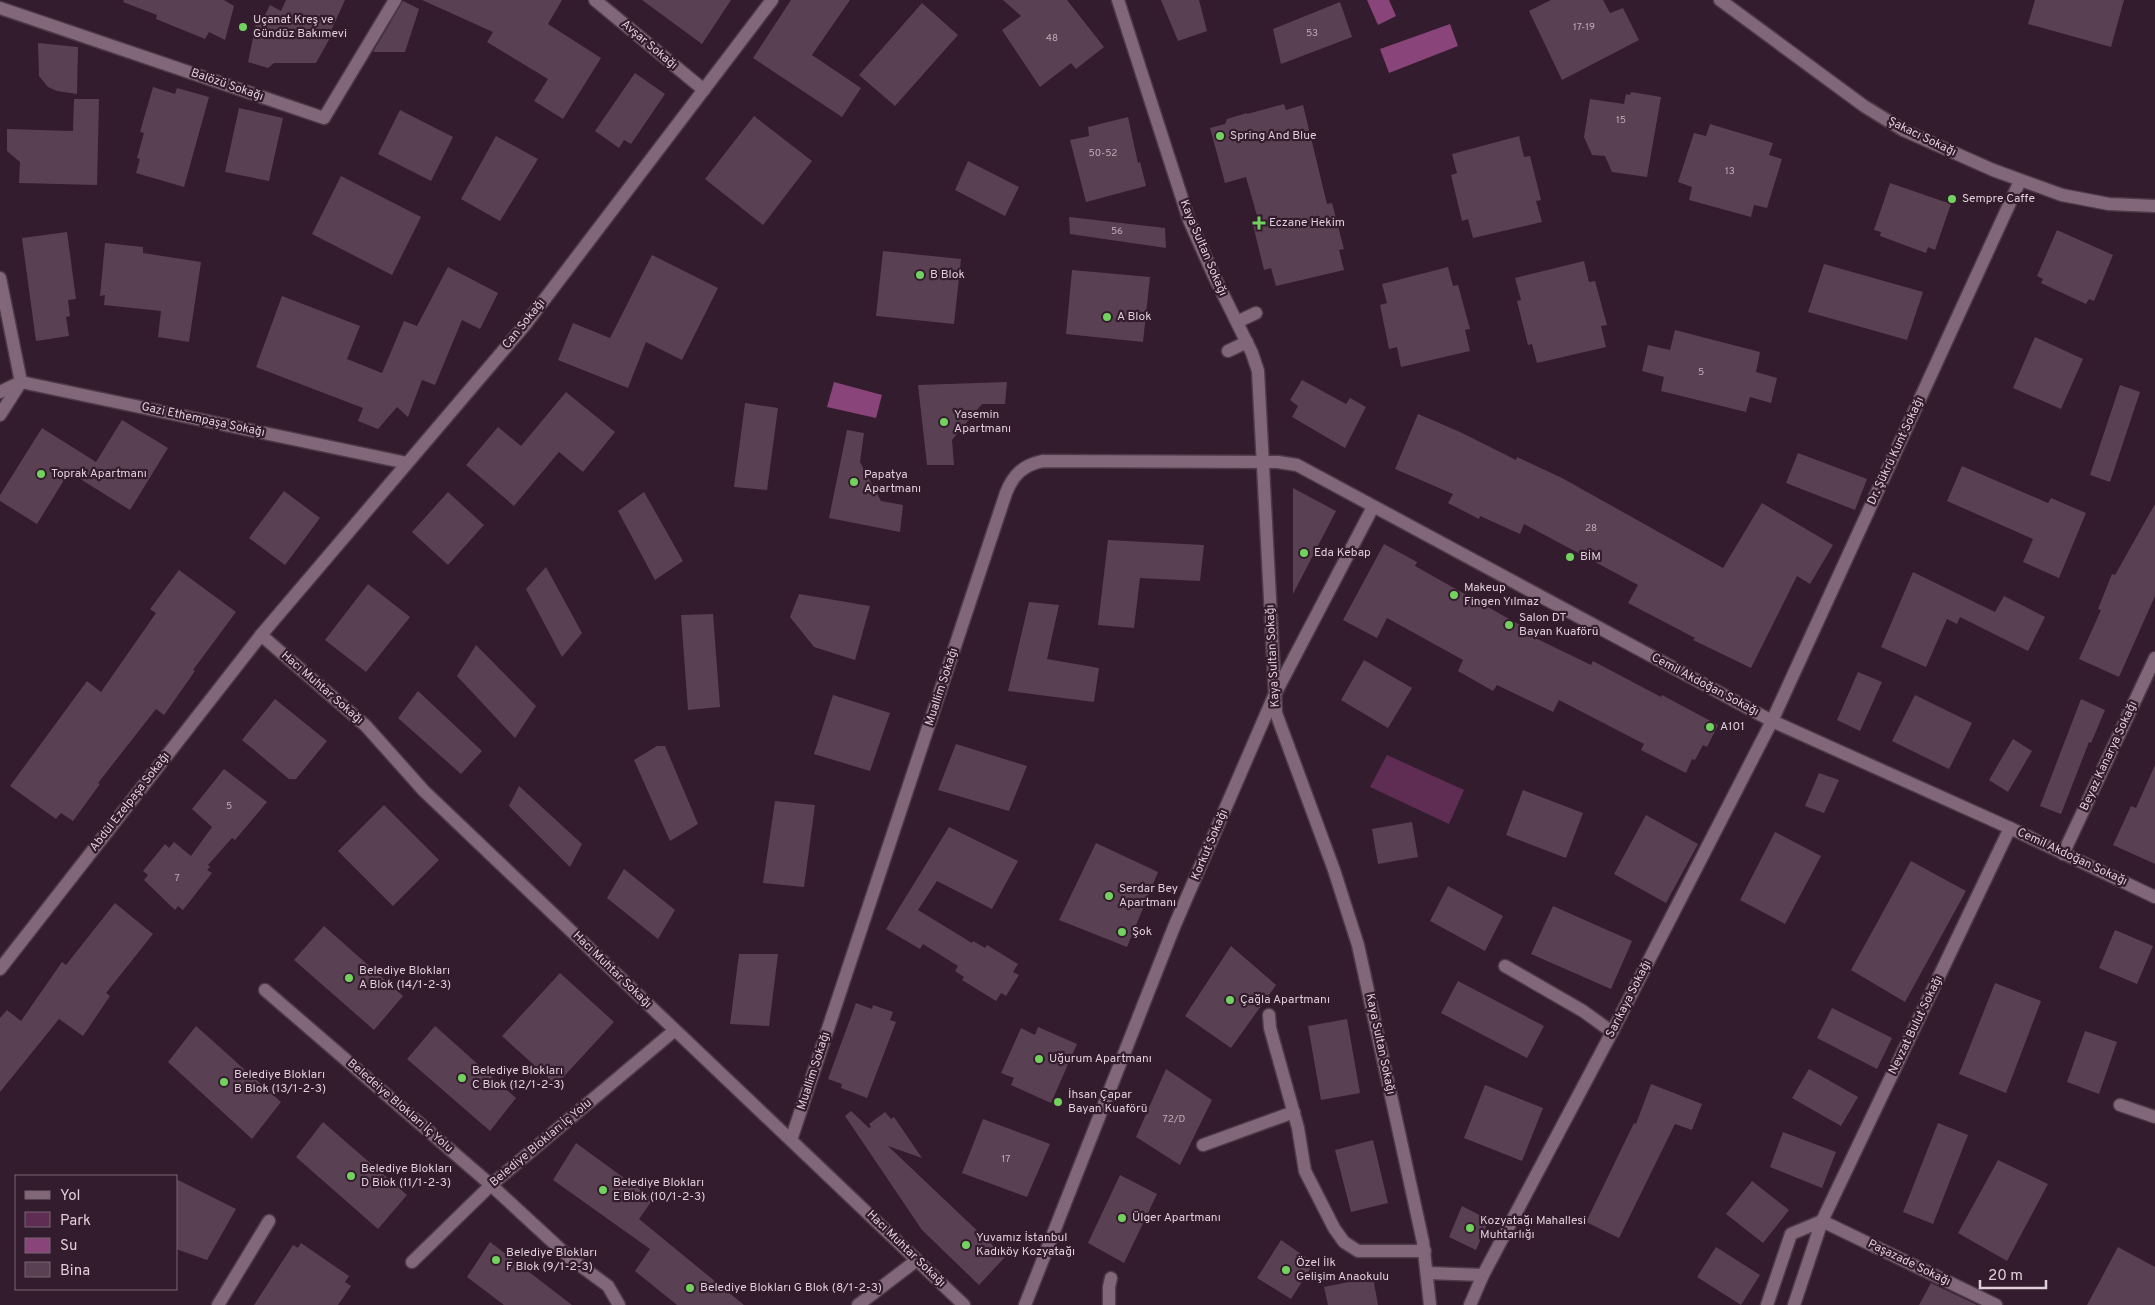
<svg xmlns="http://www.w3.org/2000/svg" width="2155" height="1305" font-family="Overpass,sans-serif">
<rect width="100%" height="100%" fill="#331c2d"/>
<!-- green -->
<path fill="#5f2d54" d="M1387,755L1464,790L1449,824L1370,787Z"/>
<!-- water -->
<g fill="#894479">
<path d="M1367,0H1389L1396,16L1378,25Z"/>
<path d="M1450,24L1458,46L1389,73L1380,49Z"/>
<path d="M834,382L882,395L876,418L827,407Z"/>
</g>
<!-- building -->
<g fill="#5a4053">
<path d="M124,0H224L234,6L225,40L209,32L205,39L156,19L157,15L123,2Z"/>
<path d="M286,0H345L329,35L331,36L316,63H274L268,68L248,62L257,19L262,21L270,5L281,11Z"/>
<path d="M422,0H562L548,24L601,58L563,119L534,101L548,79L487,42L493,32Z"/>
<path d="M642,0H731L702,44Z"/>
<path d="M791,0H850L812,55L861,88L842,117L753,58Z"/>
<path d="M1003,0H1067L1104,47L1076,69L1071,63L1040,87L1002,30L1021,16Z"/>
<path d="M1161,0H1199L1207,31L1178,41Z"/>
<path d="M1551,0H1603L1610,13L1623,8L1639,40L1562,80L1529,11Z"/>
<path d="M2035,0H2124L2111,47L2028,24Z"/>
<path d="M403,1L419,9L405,52H373Z"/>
<path d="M1340,2L1352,37L1281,64L1273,29Z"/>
<path d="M922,3L958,35L895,106L859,75Z"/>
<path d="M38,43L78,47L77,94L57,91L48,87L39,76Z"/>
<path d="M635,73L665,94L631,144L624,140L619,148L595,131Z"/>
<path d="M153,87L175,94L177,88L209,97L184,187L136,173L140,159L137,158L144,133L140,132Z"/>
<path d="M1631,92L1661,97L1647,177L1612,172L1605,156L1592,155L1584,137L1590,99L1624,104L1626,94L1630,95Z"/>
<path d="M74,99H99L97,185L19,183L20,162L7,151V129L73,131Z"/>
<path d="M1284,104L1286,110L1303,105L1327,204L1332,203L1344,249L1339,250L1344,270L1276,286L1271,268L1264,270L1253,225L1259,223L1246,177L1225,183L1210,128L1225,124L1227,119L1247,113V114Z"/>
<path d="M239,108L283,118L269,181L225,172Z"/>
<path d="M400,110L453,137L431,181L378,154Z"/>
<path d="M754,116L812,161L763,225L705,179Z"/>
<path d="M1128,117L1138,163L1140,162L1146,186L1086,202L1070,140L1089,136L1088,127Z"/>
<path d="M1710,124L1773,143L1769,155L1782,159L1767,208L1754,205L1751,217L1689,200L1692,187L1678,182L1694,133L1706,136Z"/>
<path d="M496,136L538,159L500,221L461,199Z"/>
<path d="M1519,136L1524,157L1530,156L1541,200L1536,201L1542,222L1473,238L1468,219L1462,221L1451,175L1457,173L1452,154Z"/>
<path d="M968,161L1019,187L1005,216L955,190Z"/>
<path d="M341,176L421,217L392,275L312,234Z"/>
<path d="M1890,183L1951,204L1935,250L1928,247L1926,253L1880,236L1881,232L1874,230Z"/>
<path d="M1069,217L1165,228L1166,248L1070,234Z"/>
<path d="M2057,230L2113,255L2094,301L2089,299L2086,304L2041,283L2043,279L2037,276Z"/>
<path d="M67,232L76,299L68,300L70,316L66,317L69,336L36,341L22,238Z"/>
<path d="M105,243L143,247V253L201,262L189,342L158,337L161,311L104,305L105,295L100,296Z"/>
<path d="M883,251L961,259L954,324L876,316Z"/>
<path d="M652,255L718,288L682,360L646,342L628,388L558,360L573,323L610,338Z"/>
<path d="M1584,261L1589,282L1595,281L1607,325L1601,326L1606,347L1537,363L1532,344L1528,345L1517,301L1521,300L1515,278Z"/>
<path d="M1824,264L1923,292L1907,340L1808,312Z"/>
<path d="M448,267L498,293L480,329L462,320L435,385L422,380L408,417L397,407L378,429L358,421L363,408L256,367L282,296L360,326L347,359L382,373L404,321L417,326Z"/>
<path d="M1448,267L1453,286L1458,285L1470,329L1465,330L1470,351L1401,367L1397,347L1389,349L1380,305L1387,303L1382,284Z"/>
<path d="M1072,270L1150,277L1143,342L1066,334Z"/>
<path d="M1675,330L1760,352L1756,372L1777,378L1771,403L1750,397L1746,412L1661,391L1664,377L1642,371L1648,345L1670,350Z"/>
<path d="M2035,337L2083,359L2061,409L2013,388Z"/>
<path d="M1302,380L1346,404L1350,398L1366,407L1345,448L1292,417L1298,406L1290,400Z"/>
<path d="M1007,382L1005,404H982L952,440L954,465H927L918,385Z"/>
<path d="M2120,385L2140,392L2110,482L2090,475Z"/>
<path d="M566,392L615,432L583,472L559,452L514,506L466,465L498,427L521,446Z"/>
<path d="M745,403L778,408L767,490L734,487Z"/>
<path d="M1418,414L1460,432L1516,460L1517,457L1562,478L1723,568L1762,503L1833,545L1810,584L1797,576L1751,668L1693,640L1695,638L1628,603L1638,585L1524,524L1520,534L1480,516L1479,519L1448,503L1453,494L1395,469Z"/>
<path d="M122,420L168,448L130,510L69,472L37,524L0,501V495L42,428L96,462Z"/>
<path d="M847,430L864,433L860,462L881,501L903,505L900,532L829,518Z"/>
<path d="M1798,453L1867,479L1855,510L1786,483Z"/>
<path d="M1962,466L2048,503L2051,498L2086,513L2059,578L2023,562L2033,539L1947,501Z"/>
<path d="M1293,488L1336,511L1293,594Z"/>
<path d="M284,491L320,518L285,565L249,538Z"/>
<path d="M448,492L484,525L448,565L412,532Z"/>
<path d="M644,492L683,561L655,580L618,511Z"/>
<path d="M2155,504V596L2119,677L2079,659L2101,610L2098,609L2112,574L2115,575Z"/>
<path d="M1108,540L1204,545L1200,581L1140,578L1134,628L1098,625Z"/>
<path d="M1384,544L1417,562L1415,566L1527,629L1525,633L1591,665L1593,661L1661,697L1662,695L1718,725L1707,747L1703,745L1695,760L1692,759L1686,773L1641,750L1644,744L1559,700L1553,712L1497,685L1493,691L1458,671L1463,660L1387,618L1377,638L1343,620Z"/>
<path d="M546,567L582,633L562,657L526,589Z"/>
<path d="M179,570L236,612L193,670L195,671L164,715L156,709L98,783L100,784L73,821L61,813L56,819L10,786L87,681L101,692L156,613L150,609Z"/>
<path d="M1913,572L1995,612L2004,596L2045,617L2028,651L1960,617L1957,624L1947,619L1926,667L1881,647Z"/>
<path d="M368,584L410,617L366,672L325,640Z"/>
<path d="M799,594L870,606L855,660L814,647L790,617Z"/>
<path d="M1029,602L1059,605L1047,659L1099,668L1094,702L1008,691Z"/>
<path d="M713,614L720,707L688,710L681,615Z"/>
<path d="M476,645L536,706L515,738L457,676Z"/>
<path d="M1364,660L1412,688L1388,728L1341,700Z"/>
<path d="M1858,672L1882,682L1860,731L1837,720Z"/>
<path d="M418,691L482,751L461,774L398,718Z"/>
<path d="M833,695L890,713L870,771L814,754Z"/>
<path d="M1915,695L1972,723L1949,769L1892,741Z"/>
<path d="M275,699L327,741L296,779H289L242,740Z"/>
<path d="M2081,699L2105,710L2091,743L2089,742L2061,814L2040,806Z"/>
<path d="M2013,739L2032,751L2008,792L1989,780Z"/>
<path d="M956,744L1027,766L1009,811L938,790Z"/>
<path d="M657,746H665L698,824L670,841L634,760Z"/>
<path d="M2155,765V864L2113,845L2131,806L2136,808Z"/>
<path d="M224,769L267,802L235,840L232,838L208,865L210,867L207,870L212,873L183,910L178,906L175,910L144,880L148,875L143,871L165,844L169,848L174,842L191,856L212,827L192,809Z"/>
<path d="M1819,773L1839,780L1824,813L1805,806Z"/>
<path d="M519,786L582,844L570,867L509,806Z"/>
<path d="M1523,790L1583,813L1566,858L1506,835Z"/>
<path d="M775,801L815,805L804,887L763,883Z"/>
<path d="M384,805L439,860L393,906L338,851Z"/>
<path d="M1646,815L1698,844L1666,903L1614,874Z"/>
<path d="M1412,822L1418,857L1378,864L1372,829Z"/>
<path d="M949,827L1018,861L992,909L937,881L918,910L972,943L973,941L985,948L987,945L1018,964L1013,972L1019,975L1006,996L1001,993L996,1001L962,980L964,977L955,971L958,966L923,944L920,949L886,929Z"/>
<path d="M1775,832L1821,856L1785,924L1740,900Z"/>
<path d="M1096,843L1158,872L1127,947L1059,920Z"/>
<path d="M1911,861L1966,891L1905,1002L1851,970Z"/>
<path d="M624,869L675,910L658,939L607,898Z"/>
<path d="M1448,886L1503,916L1485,951L1430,921Z"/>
<path d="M115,903L153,934L106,993L110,996L83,1036L59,1019L0,1092V1018L7,1010L21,1021L62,962L66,965Z"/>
<path d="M1553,906L1632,941L1611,989L1531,954Z"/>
<path d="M324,926L403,996L374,1030L294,960Z"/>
<path d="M2115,930L2153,946L2137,984L2099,968Z"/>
<path d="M1231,946L1276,985L1231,1048L1185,1016Z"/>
<path d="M739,954H778L769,1026L730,1024Z"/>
<path d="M560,973L614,1022L556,1085L502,1036Z"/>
<path d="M1458,981L1544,1026L1527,1058L1441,1013Z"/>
<path d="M1995,983L2041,1001L2006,1093L1959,1074Z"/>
<path d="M856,1003L872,1009L873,1005L893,1012L890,1020L896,1022L867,1098L841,1088L842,1084L828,1079Z"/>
<path d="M1832,1008L1892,1038L1877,1069L1817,1038Z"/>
<path d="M1347,1019L1360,1093L1321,1100L1308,1026Z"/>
<path d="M196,1026L281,1102L252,1139L168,1062Z"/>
<path d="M435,1026L516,1098L490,1131L407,1059Z"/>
<path d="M1038,1027L1077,1044L1051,1103L1011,1085L1014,1078L1001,1073L1021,1028L1035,1035Z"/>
<path d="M2085,1031L2117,1042L2099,1094L2067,1082Z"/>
<path d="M1166,1069L1212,1100L1180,1165L1136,1137Z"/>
<path d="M1809,1069L1858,1097L1841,1126L1792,1098Z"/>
<path d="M1651,1084L1702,1104L1692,1130L1675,1124L1619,1238L1586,1222L1634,1123L1636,1124Z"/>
<path d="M1485,1085L1543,1108L1522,1161L1464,1138Z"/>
<path d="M851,1111L869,1128L871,1127L869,1124L885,1112L891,1119L894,1117L922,1158L888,1146L1005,1257L979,1285L922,1230L845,1116Z"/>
<path d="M983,1119L1050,1144L1027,1197L962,1173Z"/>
<path d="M323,1122L407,1195L378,1229L296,1157Z"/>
<path d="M1938,1123L1968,1135L1933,1224L1903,1212Z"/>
<path d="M1783,1132L1836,1152L1822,1188L1770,1167Z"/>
<path d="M1373,1140L1388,1203L1351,1212L1335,1150Z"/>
<path d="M576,1143L653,1199L639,1219L744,1305H677L635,1271L650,1249L553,1180Z"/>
<path d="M1998,1160L2048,1184L2007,1261L1958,1233Z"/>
<path d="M1120,1175L1157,1194L1124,1263L1088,1243Z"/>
<path d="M176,1179L236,1209L207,1260L176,1249Z"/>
<path d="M1752,1181L1789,1210L1763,1243L1726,1214Z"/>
<path d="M1462,1206L1489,1220L1476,1250L1449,1237Z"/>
<path d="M1281,1240L1314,1263L1291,1299L1257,1278Z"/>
<path d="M490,1242L572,1305H504L467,1277Z"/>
<path d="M301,1243L349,1276L345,1282L351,1286L338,1305H254L293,1245L298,1248Z"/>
<path d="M1716,1247L1760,1275L1741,1305L1697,1277Z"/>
<path d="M2118,1247L2155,1267V1305H2087Z"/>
<path d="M1373,1277L1378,1305H1328L1324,1287Z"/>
<path d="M1931,1283L1977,1305H1919Z"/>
</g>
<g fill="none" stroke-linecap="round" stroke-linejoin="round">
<!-- minor casing -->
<g stroke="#4d3a48" stroke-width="15">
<g id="minor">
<path d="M595,0L704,90"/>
<path d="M1118,0L1189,220L1214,276L1252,353L1258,371L1276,713L1334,870L1358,945L1423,1242L1430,1305"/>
<path d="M1720,0L1864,106L1903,130L1993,170L2062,195L2109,204L2155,206"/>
<path d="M0,8L324,118L395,0"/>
<path d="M0,278L21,382L0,415"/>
<path d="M1237,322L1256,313"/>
<path d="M1228,351L1247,342"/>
<path d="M0,392L21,382L407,463"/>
<path d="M261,635L366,726L424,791L964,1305"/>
<path d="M2063,854L2155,658"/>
<path d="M1505,966L1583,1011L1612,1032"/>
<path d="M0,969L261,635L525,325L772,0"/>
<path d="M265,990L491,1185L570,1258L608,1286L619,1305"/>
<path d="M1269,1015L1270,1028L1298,1128L1305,1171L1334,1228L1344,1242L1358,1251H1425"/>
<path d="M2120,1105L2155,1117"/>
<path d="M791,1140L1006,493C1013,475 1023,465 1043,461L1278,462L1297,465L1772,721L2010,828L2155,897"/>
<path d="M1203,1145L1294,1112"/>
<path d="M412,1262L491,1185L675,1030"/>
<path d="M1428,1273L1483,1275"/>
<path d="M218,1305L269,1221"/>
<path d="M858,1305L917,1260"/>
<path d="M1025,1305L1174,927L1274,696L1373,507"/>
<path d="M1109,1305V1287L1111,1278"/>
<path d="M1470,1305L1483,1275L1612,1032L1772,721L2020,181"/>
<path d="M1767,1305L1791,1234L1822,1221L1996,1305"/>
<path d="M1794,1305L1822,1221L2010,828"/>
</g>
</g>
<!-- minor -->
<use href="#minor" stroke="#82677b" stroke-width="12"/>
</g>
<!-- markers -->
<g fill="#71d25e" stroke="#331c2d" stroke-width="2">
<circle cx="243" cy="27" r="5"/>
<circle cx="1220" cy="136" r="5"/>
<circle cx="1952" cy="199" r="5"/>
<path d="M1256.5 215.5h5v5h5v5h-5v5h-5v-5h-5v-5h5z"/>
<circle cx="920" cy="275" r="5"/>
<circle cx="1107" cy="317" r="5"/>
<circle cx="944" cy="422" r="5"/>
<circle cx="41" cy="474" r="5"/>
<circle cx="854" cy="482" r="5"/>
<circle cx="1304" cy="553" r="5"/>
<circle cx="1570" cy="557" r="5"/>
<circle cx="1454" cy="595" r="5"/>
<circle cx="1509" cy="625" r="5"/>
<circle cx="1710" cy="727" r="5"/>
<circle cx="1109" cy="896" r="5"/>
<circle cx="1122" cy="932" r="5"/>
<circle cx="349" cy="978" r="5"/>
<circle cx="1230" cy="1000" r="5"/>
<circle cx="1039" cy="1059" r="5"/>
<circle cx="462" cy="1078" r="5"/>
<circle cx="224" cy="1082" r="5"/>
<circle cx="1058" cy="1102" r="5"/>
<circle cx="351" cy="1176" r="5"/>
<circle cx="603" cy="1190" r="5"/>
<circle cx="1122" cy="1218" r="5"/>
<circle cx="1470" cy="1228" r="5"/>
<circle cx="966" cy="1245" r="5"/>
<circle cx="496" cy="1260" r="5"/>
<circle cx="1286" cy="1270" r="5"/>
<circle cx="690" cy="1288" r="5"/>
</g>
<g text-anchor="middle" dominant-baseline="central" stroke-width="4.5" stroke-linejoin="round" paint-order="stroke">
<!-- number labels -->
<g font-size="10" fill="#beabb8">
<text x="1584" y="27">17-19</text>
<text x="1312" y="33">53</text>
<text x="1052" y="38">48</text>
<text x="1621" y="120">15</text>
<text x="1103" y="153">50-52</text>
<text x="1730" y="171">13</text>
<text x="1117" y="231">56</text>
<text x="1701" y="372">5</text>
<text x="1591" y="528">28</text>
<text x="229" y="806">5</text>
<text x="177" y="878">7</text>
<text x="1174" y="1119">72/D</text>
<text x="1006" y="1159">17</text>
</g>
<!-- poi labels -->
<g font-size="12" fill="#dfcfda" stroke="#331c2d" text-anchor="start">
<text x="253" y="20">Uçanat Kreş ve<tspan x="253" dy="14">Gündüz Bakımevi</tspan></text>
<text x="1230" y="136">Spring And Blue</text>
<text x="1962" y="199">Sempre Caffe</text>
<text x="1269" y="223">Eczane Hekim</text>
<text x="930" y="275">B Blok</text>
<text x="1117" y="317">A Blok</text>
<text x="954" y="415">Yasemin<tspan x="954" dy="14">Apartmanı</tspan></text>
<text x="51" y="474">Toprak Apartmanı</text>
<text x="864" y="475">Papatya<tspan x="864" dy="14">Apartmanı</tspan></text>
<text x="1314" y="553">Eda Kebap</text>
<text x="1580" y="557">BİM</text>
<text x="1464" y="588">Makeup<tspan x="1464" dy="14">Fingen Yılmaz</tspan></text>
<text x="1519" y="618">Salon DT<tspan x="1519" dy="14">Bayan Kuaförü</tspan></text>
<text x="1720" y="727">A101</text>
<text x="1119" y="889">Serdar Bey<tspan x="1119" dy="14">Apartmanı</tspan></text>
<text x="1132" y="932">Şok</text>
<text x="359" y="971">Belediye Blokları<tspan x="359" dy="14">A Blok (14/1-2-3)</tspan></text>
<text x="1240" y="1000">Çağla Apartmanı</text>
<text x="1049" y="1059">Uğurum Apartmanı</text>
<text x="472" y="1071">Belediye Blokları<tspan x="472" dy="14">C Blok (12/1-2-3)</tspan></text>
<text x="234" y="1075">Belediye Blokları<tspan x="234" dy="14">B Blok (13/1-2-3)</tspan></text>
<text x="1068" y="1095">İhsan Çapar<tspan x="1068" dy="14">Bayan Kuaförü</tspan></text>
<text x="361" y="1169">Belediye Blokları<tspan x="361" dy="14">D Blok (11/1-2-3)</tspan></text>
<text x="613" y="1183">Belediye Blokları<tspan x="613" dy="14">E Blok (10/1-2-3)</tspan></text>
<text x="1132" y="1218">Ülger Apartmanı</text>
<text x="1480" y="1221">Kozyatağı Mahallesi<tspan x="1480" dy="14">Muhtarlığı</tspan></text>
<text x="976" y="1238">Yuvamız İstanbul<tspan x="976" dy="14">Kadıköy Kozyatağı</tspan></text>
<text x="506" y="1253">Belediye Blokları<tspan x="506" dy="14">F Blok (9/1-2-3)</tspan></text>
<text x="1296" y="1263">Özel İlk<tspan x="1296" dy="14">Gelişim Anaokulu</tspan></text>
<text x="700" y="1288">Belediye Blokları G Blok (8/1-2-3)</text>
</g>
<!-- street labels -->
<g font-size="12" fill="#dfcfda" stroke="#331c2d">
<text transform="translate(649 45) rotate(40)">Avşar Sokağı</text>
<text transform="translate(227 85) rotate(19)">Balözü Sokağı</text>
<text transform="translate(1922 137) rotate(26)">Şakacı Sokağı</text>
<text transform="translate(1203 248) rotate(67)">Kaya Sultan Sokağı</text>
<text transform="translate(524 324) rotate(-51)">Can Sokağı</text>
<text transform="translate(203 420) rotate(12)">Gazi Ethempaşa Sokağı</text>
<text transform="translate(1896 451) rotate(-65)">Dr. Şükrü Kunt Sokağı</text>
<text transform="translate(1273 656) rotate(-93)">Kaya Sultan Sokağı</text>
<text transform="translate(1705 685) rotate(28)">Cemil Akdoğan Sokağı</text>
<text transform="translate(942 687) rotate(-72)">Muallim Sokağı</text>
<text transform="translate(322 688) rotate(41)">Hacı Muhtar Sokağı</text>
<text transform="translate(2109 756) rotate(-65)">Beyaz Kanarya Sokağı</text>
<text transform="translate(130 802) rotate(-52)">Abdül Ezelpaşa Sokağı</text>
<text transform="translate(1210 845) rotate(-67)">Korkut Sokağı</text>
<text transform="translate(2072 857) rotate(25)">Cemil Akdoğan Sokağı</text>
<text transform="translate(612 970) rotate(44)">Hacı Muhtar Sokağı</text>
<text transform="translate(1629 999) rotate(-63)">Sarıkaya Sokağı</text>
<text transform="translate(1916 1025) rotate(-64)">Nevzat Bulut Sokağı</text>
<text transform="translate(1380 1044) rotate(78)">Kaya Sultan Sokağı</text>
<text transform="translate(814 1071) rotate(-72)">Muallim Sokağı</text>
<text transform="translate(400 1106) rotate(41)">Beledeiye Blokları İç Yolu</text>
<text transform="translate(541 1143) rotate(-40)">Belediye Blokları İç Yolu</text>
<text transform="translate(906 1249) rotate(44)">Hacı Muhtar Sokağı</text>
<text transform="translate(1909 1263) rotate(26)">Paşazade Sokağı</text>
</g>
</g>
<!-- legend -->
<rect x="15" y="1175" width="162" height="115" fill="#331c2d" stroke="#786472"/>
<rect x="25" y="1191" width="25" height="8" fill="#82677b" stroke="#786472"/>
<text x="60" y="1200" font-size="15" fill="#dfcfda">Yol</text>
<rect x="25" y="1212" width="25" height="15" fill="#5f2d54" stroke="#786472"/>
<text x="60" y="1225" font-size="15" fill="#dfcfda">Park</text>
<rect x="25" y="1238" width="25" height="15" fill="#894479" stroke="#786472"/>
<text x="60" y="1250" font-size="15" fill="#dfcfda">Su</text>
<rect x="25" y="1262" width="25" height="15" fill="#5a4053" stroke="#786472"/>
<text x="60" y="1275" font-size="15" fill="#dfcfda">Bina</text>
<!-- scale -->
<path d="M1980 1280v8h66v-8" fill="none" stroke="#dfcfda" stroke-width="2.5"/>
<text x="1988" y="1280" font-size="15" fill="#dfcfda" stroke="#331c2d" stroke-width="4" paint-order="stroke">20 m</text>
</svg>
